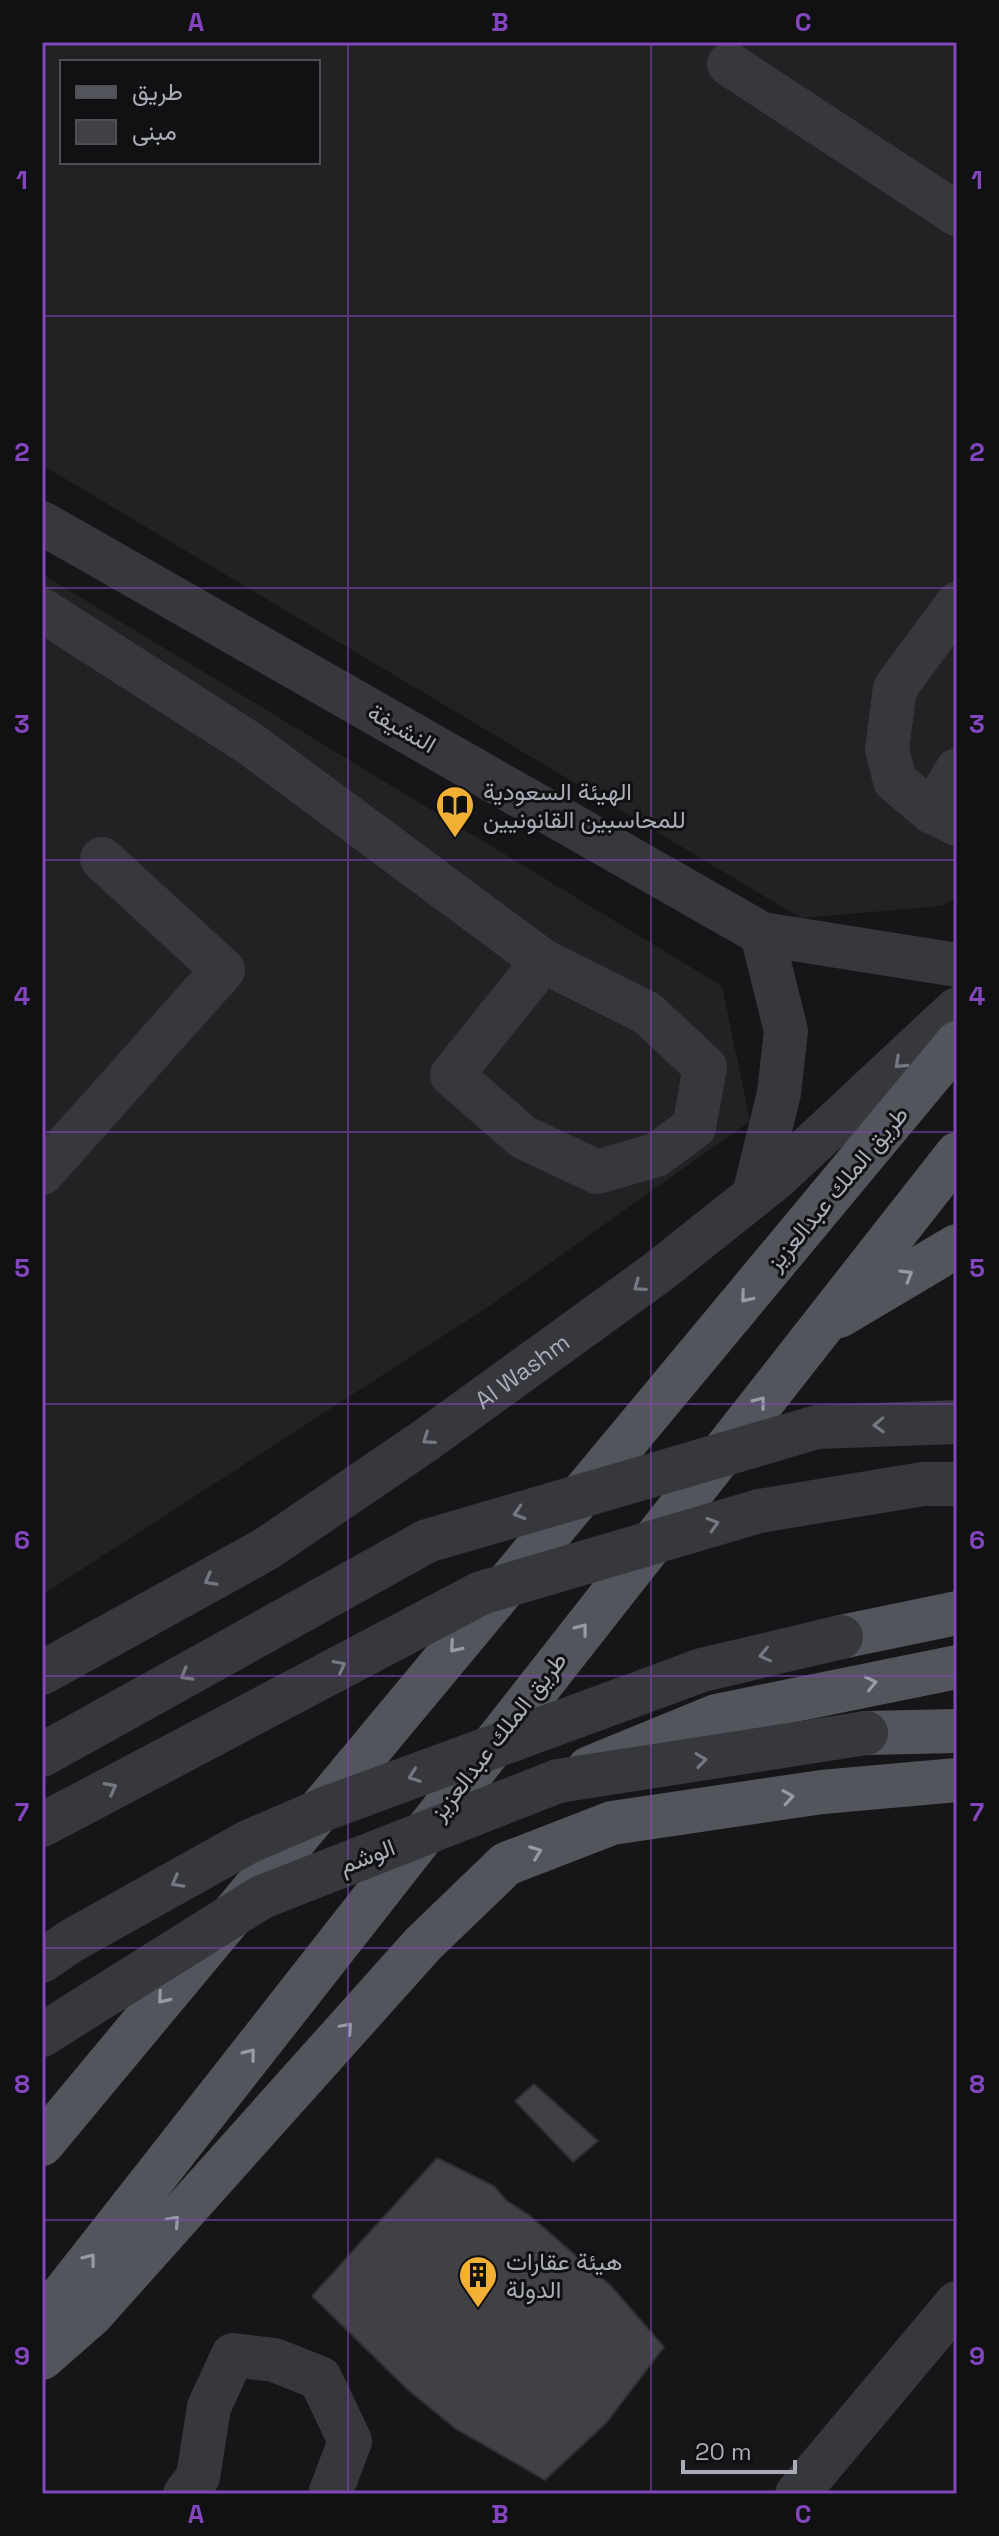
<svg xmlns="http://www.w3.org/2000/svg" width="999" height="2536" font-family="'Space Grotesk',Vazirmatn,sans-serif">
<rect width="100%" height="100%" fill="#161618"/>
<!-- built -->
<g fill="#222225" fill-rule="evenodd">
<path d="M42,42H957V897L942,906L801,918L42,465ZM62,62H318V162H62Z"/>
<path d="M42,574L722,986L750,1121L491,1305L42,1595Z"/>
</g>
<!-- building -->
<g fill="#404145" stroke="#303034" stroke-width="2">
<path d="M534,2084L598,2141L573,2162L515,2101Z"/>
<path d="M437,2158L494,2186L507,2201L529,2215L611,2286L664,2347L606,2423L545,2480L456,2429L407,2389L312,2296Z"/>
</g>
<g fill="none" stroke-linecap="round" stroke-linejoin="round">
<!-- minor -->
<g stroke="#37383d" stroke-width="44">
<path d="M729,64L957,214"/>
<path d="M42,523L762,934L957,965"/>
<path d="M957,604L895,688L887,749L895,781L932,812L957,824"/>
<path d="M42,610L249,743L543,961L647,1013L705,1067L694,1127L656,1155L597,1172L523,1137L452,1075L543,961"/>
<path d="M932,812L957,770"/>
<path d="M42,1173L223,970L102,859"/>
<path d="M754,1195L779,1093L786,1031L762,934"/>
<path id="s1" d="M42,1673L266,1549L426,1440L658,1272L776,1178L957,1009"/>
<path d="M185,2494L198,2477L209,2407L233,2355L274,2360L320,2378L350,2441L330,2494"/>
<path d="M797,2494L957,2303"/>
</g>
<!-- major -->
<g stroke="#53555c" stroke-width="44">
<path d="M839,1316L957,1246"/>
<path d="M841,1637L957,1613"/>
<path d="M866,1733L957,1731"/>
<path d="M589,1768L716,1716L957,1667"/>
<path d="M42,2144L957,1043"/>
<path d="M42,2321L957,1154"/>
<path d="M42,2358L91,2315L423,1944L506,1864L612,1823L822,1792L957,1780"/>
</g>
<!-- minor-bridge -->
<g stroke="#37383d" stroke-width="44">
<path d="M42,1755L427,1541L817,1427L957,1422"/>
<path d="M42,1825L481,1593L759,1511L923,1484H957"/>
<path d="M42,1961L71,1941L248,1842L327,1808L702,1670L841,1637"/>
<path d="M42,2035L262,1897L558,1781L866,1733"/>
</g>
</g>
<!-- one-way arrows -->
<defs><path id="oneway-chevron" d="M-2-3.5L2.5 0L-2 3.5" fill="none" stroke-width="1.6" stroke-linecap="round" stroke-linejoin="round" transform="scale(2)"/></defs>
<g stroke="#757881">
<use href="#oneway-chevron" transform="translate(900 1063) rotate(137)"/>
<use href="#oneway-chevron" transform="translate(639 1286) rotate(144)"/>
<use href="#oneway-chevron" transform="translate(879 1425) rotate(178)"/>
<use href="#oneway-chevron" transform="translate(428 1439) rotate(145)"/>
<use href="#oneway-chevron" transform="translate(519 1513) rotate(163)"/>
<use href="#oneway-chevron" transform="translate(713 1524) rotate(-17)"/>
<use href="#oneway-chevron" transform="translate(210 1580) rotate(151)"/>
<use href="#oneway-chevron" transform="translate(765 1655) rotate(167)"/>
<use href="#oneway-chevron" transform="translate(340 1666) rotate(-27)"/>
<use href="#oneway-chevron" transform="translate(186 1675) rotate(150)"/>
<use href="#oneway-chevron" transform="translate(701 1760) rotate(-8)"/>
<use href="#oneway-chevron" transform="translate(414 1776) rotate(160)"/>
<use href="#oneway-chevron" transform="translate(111 1788) rotate(-28)"/>
<use href="#oneway-chevron" transform="translate(177 1882) rotate(151)"/>
</g>
<g stroke="#979ba6">
<use href="#oneway-chevron" transform="translate(907 1275) rotate(-31)"/>
<use href="#oneway-chevron" transform="translate(746 1297) rotate(130)"/>
<use href="#oneway-chevron" transform="translate(760 1402) rotate(-52)"/>
<use href="#oneway-chevron" transform="translate(582 1629) rotate(-52)"/>
<use href="#oneway-chevron" transform="translate(455 1647) rotate(130)"/>
<use href="#oneway-chevron" transform="translate(871 1683) rotate(-12)"/>
<use href="#oneway-chevron" transform="translate(788 1797) rotate(-9)"/>
<use href="#oneway-chevron" transform="translate(536 1852) rotate(-21)"/>
<use href="#oneway-chevron" transform="translate(163 1998) rotate(130)"/>
<use href="#oneway-chevron" transform="translate(347 2028) rotate(-48)"/>
<use href="#oneway-chevron" transform="translate(250 2054) rotate(-52)"/>
<use href="#oneway-chevron" transform="translate(174 2221) rotate(-48)"/>
<use href="#oneway-chevron" transform="translate(90 2259) rotate(-52)"/>
</g>
<!-- grid -->
<path fill="none" stroke="#8446be" stroke-width="2" stroke-opacity="0.55" d="M348,42V2494M651,42V2494M42,316H957M42,588H957M42,860H957M42,1132H957M42,1404H957M42,1676H957M42,1948H957M42,2220H957"/>
<!-- icons -->
<defs>
<g id="library-pin" transform="scale(2)"><path d="M0 17L-7.5 6A9.5 9.5 0 1 1 7.5 6Z" fill="#f2b134" stroke="#111113"/><path d="M-6-4Q-3-5.5-.7-3.5V5Q-3 3-6 4ZM6-4Q3-5.5 .7-3.5V5Q3 3 6 4Z" fill="#111"/></g>
<g id="building-pin" transform="scale(2)"><path d="M0 17L-7.5 6A9.5 9.5 0 1 1 7.5 6Z" fill="#f2b134" stroke="#111113"/><path d="M-4-6H4V6H1V3H-1V6H-4ZM-2.5-4.3h1.7v1.8h-1.7ZM.8-4.3h1.7v1.8H.8ZM-2.5-1h1.7V.8h-1.7ZM.8-1h1.7V.8H.8Z" fill="#111"/></g>
</defs>
<g fill-rule="evenodd">
<use href="#library-pin" x="455" y="805"/>
<use href="#building-pin" x="478" y="2275"/>
</g>
<g text-anchor="middle" dominant-baseline="central" stroke-width="6" stroke-linejoin="round" paint-order="stroke">
<!-- street labels -->
<g font-size="24" fill="#a8adb8" stroke="#111113">
<text transform="translate(402 728) rotate(30)">النشيفة</text>
<text transform="translate(837 1188) rotate(-50)">طريق الملك عبدالعزيز</text>
<text stroke="none"><textPath href="#s1" startOffset="568">Al Washm</textPath></text>
<text transform="translate(498 1736) rotate(-52)">طريق الملك عبدالعزيز</text>
<text transform="translate(367 1856) rotate(-21)">الوشم</text>
</g>
<!-- poi labels -->
<g font-size="24" fill="#a8adb8" stroke="#111113" text-anchor="start">
<text x="483" y="791">الهيئة السعودية<tspan x="483" dy="28">للمحاسبين القانونيين</tspan></text>
<text x="506" y="2261">هيئة عقارات<tspan x="506" dy="28">الدولة</tspan></text>
</g>
</g>
<!-- border -->
<rect width="999" height="2536" fill="none" stroke="#111113" stroke-width="88"/>
<!-- legend -->
<rect x="60" y="60" width="260" height="104" fill="#111113" stroke="#4d4f55" stroke-width="2"/>
<rect x="76" y="86" width="40" height="12" fill="#53555c" stroke="#4d4f55" stroke-width="2"/>
<text x="132" y="100" font-size="24" fill="#a8adb8">طريق</text>
<rect x="76" y="120" width="40" height="24" fill="#404145" stroke="#4d4f55" stroke-width="2"/>
<text x="132" y="140" font-size="24" fill="#a8adb8">مبنى</text>
<!-- scale -->
<path d="M683 2460v12h112v-12" fill="none" stroke="#a8adb8" stroke-width="4"/>
<text x="695" y="2460" font-size="24" fill="#a8adb8" stroke="#111113" stroke-width="6" paint-order="stroke">20 m</text>
<rect x="44" y="44" width="911" height="2448" fill="none" stroke="#8446be" stroke-width="3"/>
<g font-size="26" text-anchor="middle" font-weight="bold" fill="#8446be">
<text x="196" y="31">A</text>
<text x="500" y="31">B</text>
<text x="803" y="31">C</text>
<text x="22" y="189">1</text>
<text x="977" y="189">1</text>
<text x="22" y="461">2</text>
<text x="977" y="461">2</text>
<text x="22" y="733">3</text>
<text x="977" y="733">3</text>
<text x="22" y="1005">4</text>
<text x="977" y="1005">4</text>
<text x="22" y="1277">5</text>
<text x="977" y="1277">5</text>
<text x="22" y="1549">6</text>
<text x="977" y="1549">6</text>
<text x="22" y="1821">7</text>
<text x="977" y="1821">7</text>
<text x="22" y="2093">8</text>
<text x="977" y="2093">8</text>
<text x="22" y="2365">9</text>
<text x="977" y="2365">9</text>
<text x="196" y="2523">A</text>
<text x="500" y="2523">B</text>
<text x="803" y="2523">C</text>
</g>
</svg>
